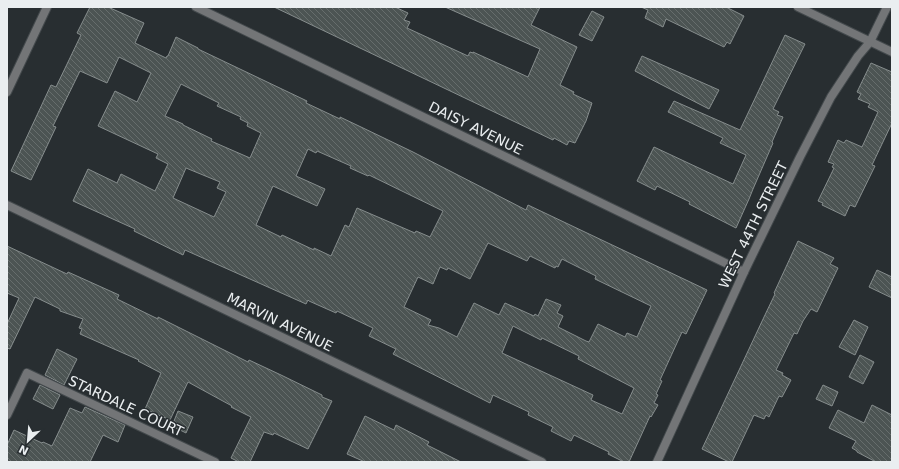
<svg xmlns="http://www.w3.org/2000/svg" width="899" height="469" font-family="'DejaVu Sans',sans-serif">
<defs>
<pattern id="building-back-hatch" width="6" height="6" patternUnits="userSpaceOnUse"><rect width="6" height="6" fill="#4c5453"/><path d="M-1 5l2 2M0 0l6 6M5-1l2 2" fill="none" stroke="#666d6c"/></pattern>
</defs>
<rect width="100%" height="100%" fill="#282e31"/>
<!-- building -->
<g fill="url(#building-back-hatch)" stroke="#868d8d" fill-rule="evenodd">
<path d="M90,7H108L144,23L135,43L166,58L167,56H168L176,37L198,48V49L307,101L306,103L340,119V117L361,127L413,152L526,210L528,205L707,290L686,334L682,332L660,380L662,381L656,394L658,395L654,403L658,405L651,417L650,416L629,462H624L608,454L609,452L574,435L571,441L551,431L553,427L528,415L529,412L493,395L490,403L393,354L396,349L369,336L373,328L337,311L336,313L309,301L308,300L306,304L185,250L183,255L134,231L135,229L73,201L88,169L117,183L121,174L155,191L168,164L156,158L158,154L98,126L115,91L137,102L151,73L119,57L107,83L80,71L53,126L56,127L31,180L11,171L51,85L56,87L81,35L77,33ZM181,84L219,103L217,106L241,117L240,119L248,123L247,126L261,133L250,158L211,141L212,139L183,125V124L165,116ZM308,149L316,153L317,151L351,166L350,168L368,176L369,175L443,211L430,237L416,231L415,233L357,208L349,227L345,225L331,256L314,248V250L282,235L281,237L256,225L273,186L317,206L325,189L296,176ZM186,168L220,182L217,188L226,192L214,217L173,198ZM488,243L527,261L530,256L555,268L556,266L558,267L562,259L596,276L595,279L651,306L637,337L627,333L625,337L598,324L589,342L586,341L558,327L563,316L557,313L561,305L546,299L538,316L535,314L534,316L505,303L499,315L474,303L457,337L439,328L428,325L431,320L404,307L418,277L433,284L440,267L447,270L448,268L470,279ZM513,326L541,340L542,338L579,356L578,359L634,388L622,414L591,400L593,395L502,353Z"/>
<path d="M274,7H395L408,13L404,20L410,22L407,28L468,56L470,52L473,53V52L528,77L540,49L445,7H540L531,25L577,47L560,85L574,92L573,94L592,103L586,121L575,143L569,141L567,145L554,138L553,140Z"/>
<path d="M641,7H726L744,16L730,44L727,42L724,47L666,19L663,27L645,18L648,10Z"/>
<path d="M592,11L604,17L592,41L579,35Z"/>
<path d="M785,35L805,44L773,109L779,112L777,115L783,117L772,142L773,143L753,189L749,199L736,228L689,204L690,202L657,186L655,190L637,181L654,147L733,184L746,155L720,143L723,138L668,112L674,101L740,130Z"/>
<path d="M642,56L719,90L709,109L635,71Z"/>
<path d="M871,63L892,72V123L872,165L875,166L855,207L850,205L845,216L822,205L823,203L818,201L834,168L832,167L834,164L828,162L838,140L844,143L846,140L862,147L878,112L868,107L870,104L858,99L861,94L857,92Z"/>
<path d="M798,241L834,258L830,264L838,268L817,312L811,309L803,321L797,334L794,333L776,370L783,373L782,375L791,380L782,397L779,396L769,417L766,415L764,419L754,415L732,462H729L702,449L764,317L775,294L774,293Z"/>
<path d="M7,246L67,274L68,272L119,295L117,299L158,319V317L248,362L249,360L281,375L322,395V397L332,401L308,449L274,433L273,435L264,432L250,462H239L231,458L251,417L231,407L232,406L188,382L170,420L145,409L161,373L138,361L139,360L80,334L82,329L79,328L83,319L60,311V309L35,297L10,349L7,348V324L19,298L7,293Z"/>
<path d="M877,270L892,277V298L869,287Z"/>
<path d="M854,320L868,327L855,355L839,347Z"/>
<path d="M57,349L77,359L64,385L45,375Z"/>
<path d="M860,355L874,362L863,384L849,377Z"/>
<path d="M40,385L60,395L53,409L33,399Z"/>
<path d="M823,385L838,392L832,406L816,399Z"/>
<path d="M872,405L892,415V462H876L857,452V451L852,448L856,441L829,428L838,410L864,423Z"/>
<path d="M85,407L125,425L118,442L103,435L90,462H7V445L14,430L42,443L43,442L52,446L70,408L82,413Z"/>
<path d="M178,411L193,417L186,433L172,426Z"/>
<path d="M365,416L394,430L396,425L429,442L427,445L461,462H365L347,454Z"/>
</g>
<g fill="none" stroke-linecap="round" stroke-linejoin="round">
<!-- service casing -->
<g stroke="#43494c" stroke-width="10">
<path id="service" d="M7,415L27,373L215,462"/>
</g>
<!-- minor casing -->
<g stroke="#43494c" stroke-width="10">
<g id="minor">
<path d="M196,7L744,272"/>
<path d="M798,7L892,52"/>
<path d="M7,92L47,7"/>
<path d="M7,205L542,462"/>
<path d="M657,462L744,272L800,157L831,97L858,56L870,42L887,7"/>
</g>
</g>
<!-- service -->
<use href="#service" stroke="#737577" stroke-width="8"/>
<!-- minor -->
<use href="#minor" stroke="#737577" stroke-width="8"/>
</g>
<g text-anchor="middle" dominant-baseline="central" stroke-width="3" stroke-linejoin="round" paint-order="stroke">
<!-- street labels -->
<g font-size="14" fill="#eaeef0" stroke="#282e31">
<text transform="translate(476 128) rotate(26)">DAISY AVENUE</text>
<text transform="translate(753 225) rotate(-64)">WEST 44TH STREET</text>
<text transform="translate(280 322) rotate(26)">MARVIN AVENUE</text>
<text transform="translate(126 406) rotate(25)">STARDALE COURT</text>
</g>
</g>
<!-- border -->
<rect width="899" height="469" fill="none" stroke="#eaeef0" stroke-width="16"/>
<!-- north arrow -->
<g transform="translate(28 441) rotate(206)" stroke="#282e31" stroke-width="3" paint-order="stroke">
<path d="M0-3L7 15L0 10L-7 15Z" fill="#eaeef0"/>
<text y="-6" font-size="11" font-weight="bold" text-anchor="middle" fill="#eaeef0">N</text>
</g>
</svg>
